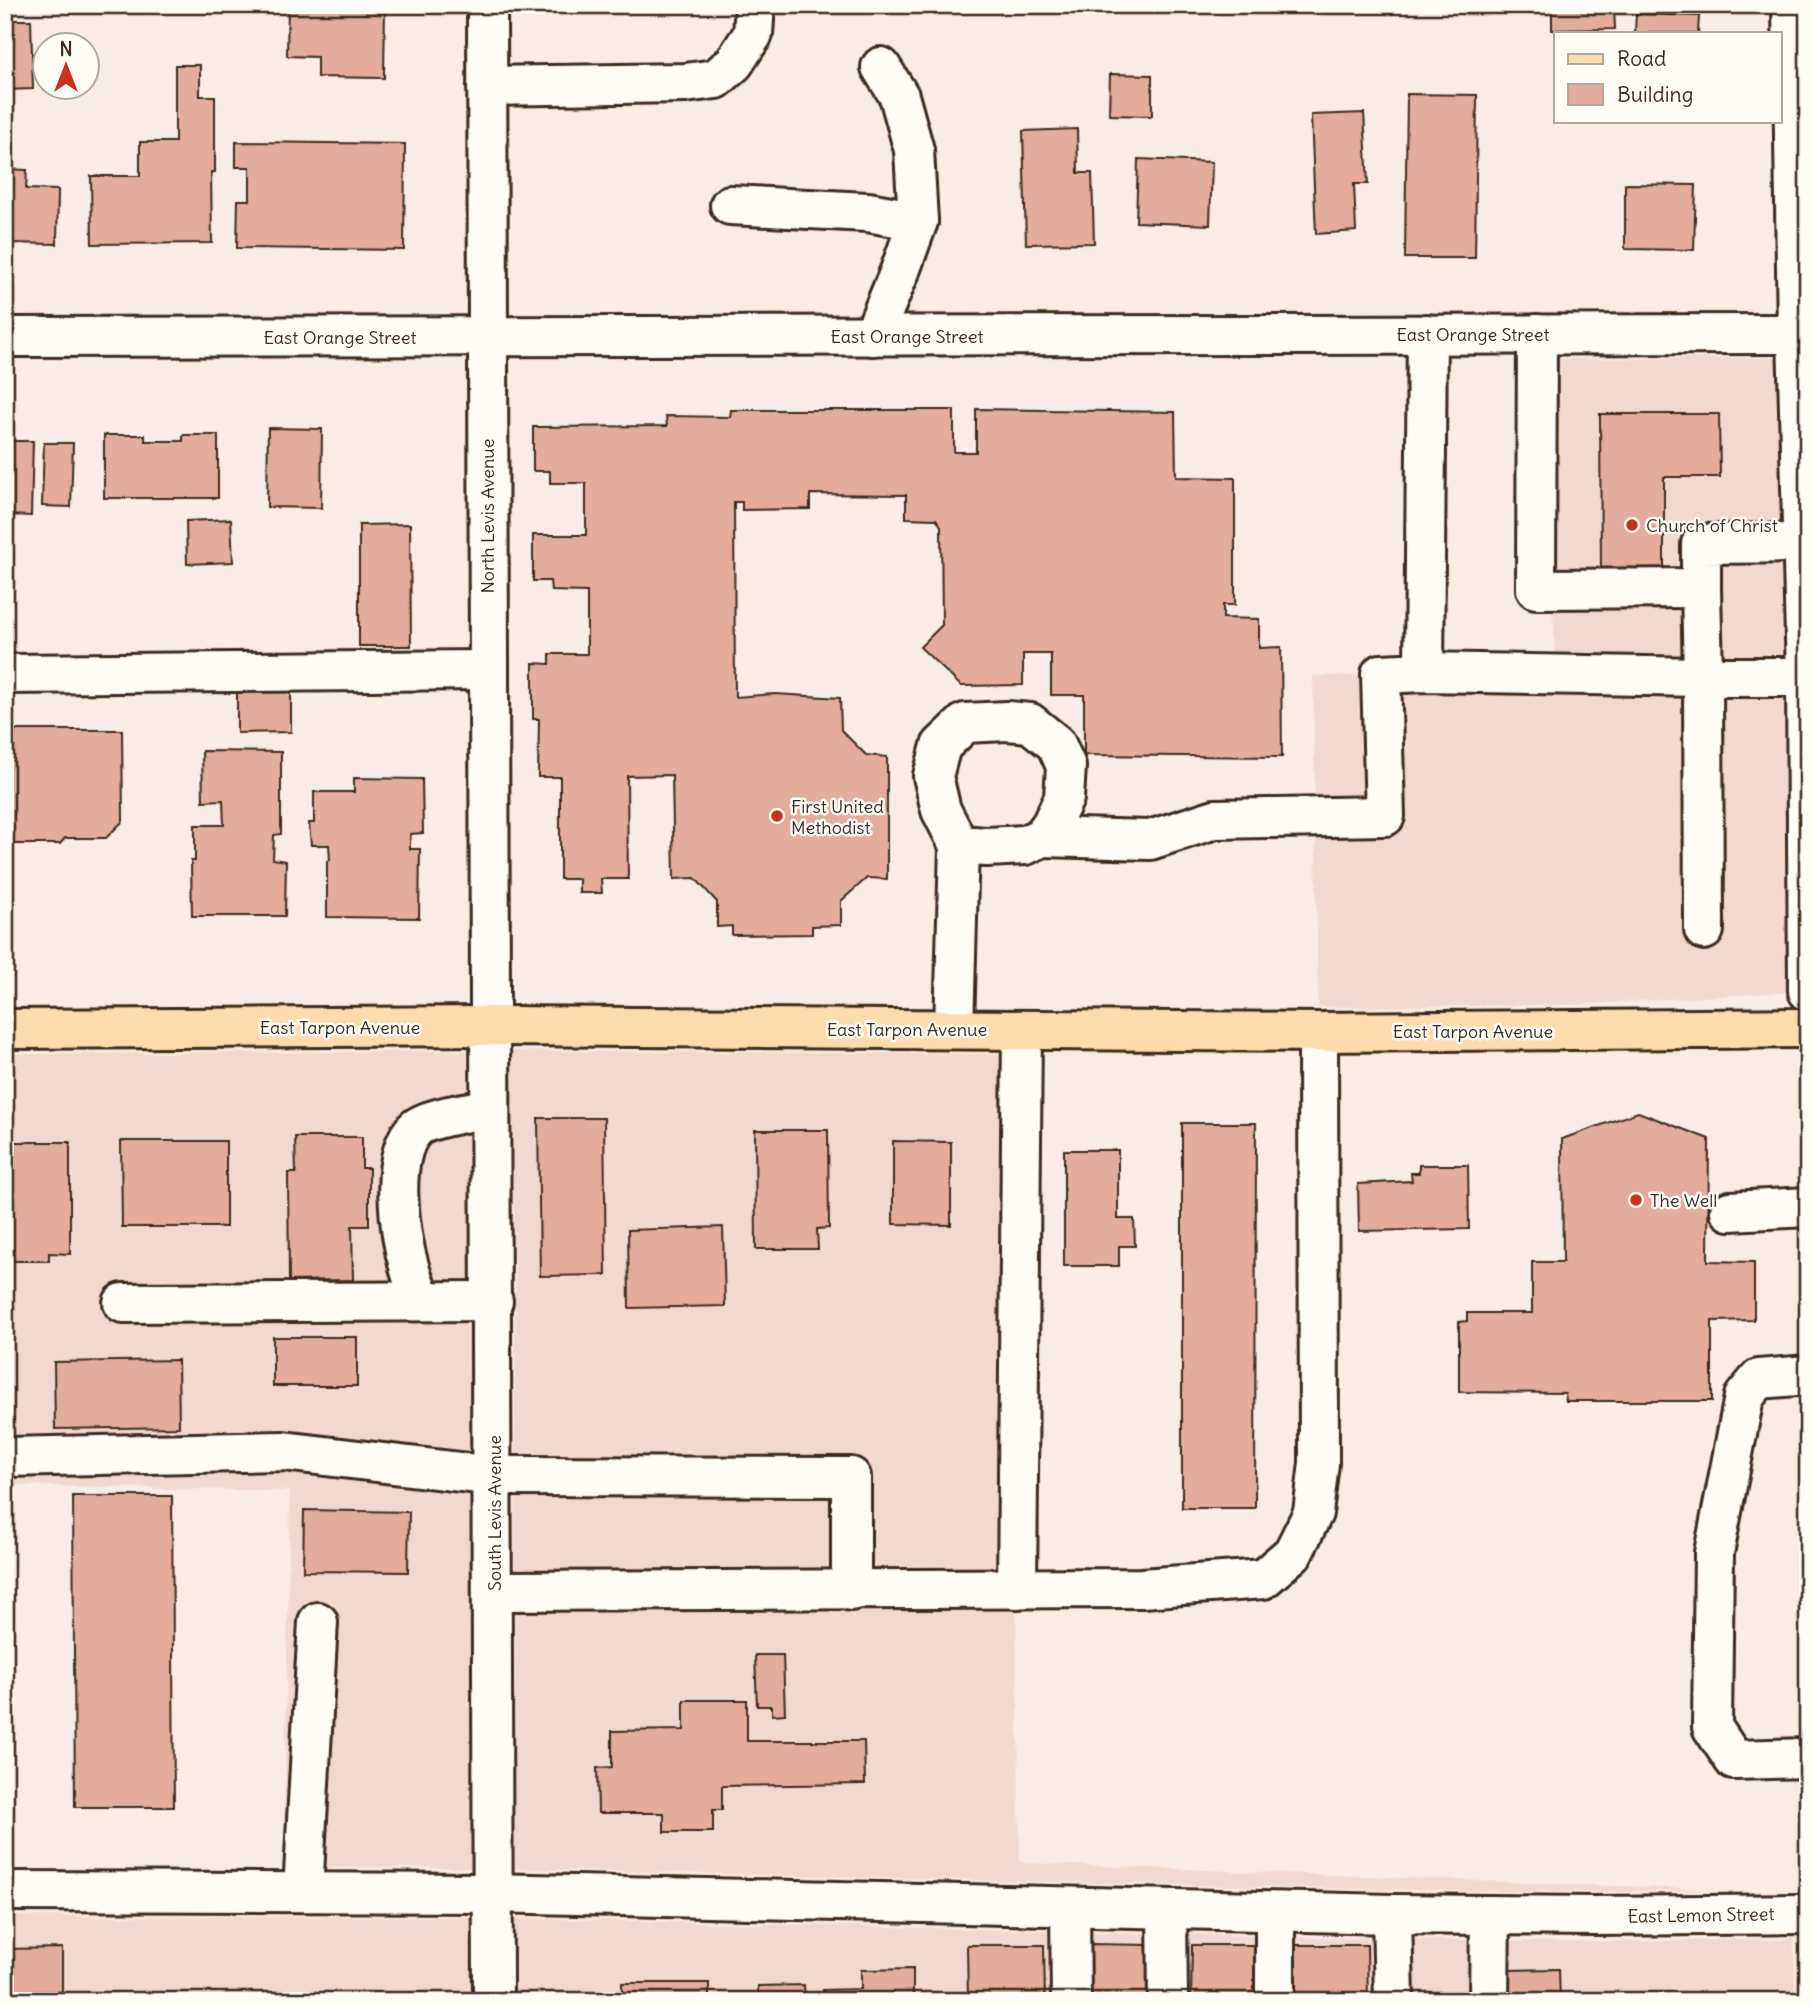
<svg xmlns="http://www.w3.org/2000/svg" width="1813" height="2006" font-family="Delius,sans-serif">
<rect width="100%" height="100%" fill="#f8ece5"/>
<filter id="ink" filterUnits="userSpaceOnUse"><feTurbulence type="fractalNoise" baseFrequency=".0143" numOctaves="2"/><feDisplacementMap in="SourceGraphic" scale="14" xChannelSelector="R" yChannelSelector="G"/><feConvolveMatrix kernelMatrix="1 2 1 2 8 2 1 2 1" color-interpolation-filters="sRGB"/></filter>
<g filter="url(#ink)">
<!-- built -->
<g fill="#f2d9cf">
<path d="M1776,358L1784,678L1786,992L1569,1005L1318,1007L1313,676L1557,672L1533,359Z"/>
<path d="M467,1051L471,1301L472,1868L288,1867L284,1827L290,1491L5,1485V1054Z"/>
<path d="M511,1051L1008,1054L1020,1863L1718,1890L1594,1892L1350,1889L515,1869V1301Z"/>
<path d="M5,1916L472,1917L471,2001H5Z"/>
<path d="M515,1918L1349,1938L1572,1942L1794,1939L1795,2001H515Z"/>
</g>
<!-- building -->
<g fill="#e4ac9d" stroke="#3b2a1e" stroke-width="2">
<path d="M288,5H385L384,78L317,77V57L287,56Z"/>
<path d="M1552,5H1614L1615,29L1552,30Z"/>
<path d="M1636,14L1699,16L1698,33H1635Z"/>
<path d="M5,20H31L33,89L5,90Z"/>
<path d="M175,65H200V96H215V172H211L212,243L92,244L91,176H140V142H175Z"/>
<path d="M1110,74L1152,75V116L1109,115Z"/>
<path d="M1407,94L1477,95L1475,258H1405Z"/>
<path d="M1364,113L1368,184H1354L1356,231L1316,234L1311,115Z"/>
<path d="M1077,129L1078,173H1092L1094,243L1026,244L1023,131Z"/>
<path d="M236,142L405,144L404,250L237,248L238,200H250V167H236Z"/>
<path d="M1138,159L1212,162L1210,225L1136,222Z"/>
<path d="M5,169L27,170L26,189L58,190L57,244L5,243Z"/>
<path d="M1625,184L1696,185L1694,250L1625,249Z"/>
<path d="M976,409L1175,412L1176,477L1235,478V605H1223V618L1259,619V648L1281,647L1282,757L1084,755V695H1051V654H1023V685L961,686L920,647L942,625L941,526L936,519L906,518V495L810,494V509L742,510V502H734L735,697L775,694L840,698L841,730L866,755L887,757V879L867,878L841,901V925L812,926V934L732,935V926L717,927V902L695,878L674,879L672,775L627,776L628,879H601L602,893H579V879H560V777H538L539,719H533V663L550,664V654H587V592L551,591L550,581H533V535H586V483H550V471H533V427L667,426L666,416L730,417L731,410H954V452H976Z"/>
<path d="M1600,414H1719L1720,477H1664V572H1601Z"/>
<path d="M268,428L322,429L321,508L267,507Z"/>
<path d="M104,435H145V441H183V435H218V498H104Z"/>
<path d="M5,441H33L31,516L5,515Z"/>
<path d="M44,443H73L71,507L42,506Z"/>
<path d="M231,519L233,562L187,564L186,521Z"/>
<path d="M410,524L411,646H359V525Z"/>
<path d="M237,685H291V732L237,733Z"/>
<path d="M5,730H122L123,821L106,838H65L60,844H9L5,841Z"/>
<path d="M202,751L281,752V834L274,835L273,859L286,861L285,916H192L191,861H195V825H224L223,800L203,801Z"/>
<path d="M354,778L422,779L423,833L410,834V849H420L419,918L327,917V861L330,860L329,845H311L309,823H314V792H354Z"/>
<path d="M1638,1112L1709,1139L1708,1261L1754,1262V1320L1712,1321V1401H1566L1565,1393L1459,1392V1322L1467,1321V1313H1532V1262H1563L1562,1139Z"/>
<path d="M538,1118H604L606,1275L540,1276Z"/>
<path d="M1182,1123H1256L1255,1508H1182Z"/>
<path d="M755,1130H828L829,1228L817,1229L818,1249H756Z"/>
<path d="M295,1137H362V1168H369V1226H352L353,1280L289,1281L288,1173H296Z"/>
<path d="M121,1141H226V1227H122Z"/>
<path d="M893,1141L951,1142V1225L893,1224Z"/>
<path d="M6,1142H70V1254L49,1253V1261H5Z"/>
<path d="M1064,1150H1118V1219H1134L1135,1246H1119V1266H1064Z"/>
<path d="M1419,1165H1468L1469,1229L1359,1231L1358,1184L1412,1181L1411,1173H1419Z"/>
<path d="M723,1227L725,1306L629,1308L628,1230Z"/>
<rect x="273" y="1337" width="84" height="49"/>
<path d="M178,1360L179,1427L55,1429L54,1362Z"/>
<path d="M73,1496H172L174,1807H75Z"/>
<path d="M304,1510L409,1512L408,1572L303,1571Z"/>
<path d="M755,1655H783L785,1714L772,1715V1706H757Z"/>
<path d="M684,1700H747V1741H864L865,1784L722,1786V1810H713V1832H664V1813H598L597,1768L612,1767V1731L684,1730Z"/>
<path d="M1089,1944L1150,1945V2001H1088Z"/>
<path d="M967,1945H1044L1045,2001H968Z"/>
<path d="M1192,1945H1255V2001H1191Z"/>
<path d="M1294,1945H1367L1368,2001H1295Z"/>
<path d="M62,1948V2001H5V1949Z"/>
<path d="M913,1969V2001H823V1990L861,1989V1970Z"/>
<path d="M1559,1969L1560,2001H1508L1507,1970Z"/>
<rect x="622" y="1983" width="87" height="18"/>
<path d="M804,1985L805,2001H758V1986Z"/>
<path d="M1768,1996V2001H1608V1999Z"/>
</g>
<g fill="none" stroke-linecap="round" stroke-linejoin="round">
<!-- minor casing -->
<g stroke="#3b2a1e" stroke-width="44">
<g id="minor">
<path d="M487,5C485,670 495,1336 493,2001"/>
<path d="M1792,5L1797,334L1806,677L1808,991"/>
<path d="M487,86L685,83L716,79L734,63L753,34L755,5"/>
<path d="M730,205L868,212L918,221"/>
<path d="M1537,334L1536,589L1701,588V544L1803,543"/>
<path d="M873,336L900,271L918,221L914,150L899,96L881,67"/>
<path d="M5,337L1808,334"/>
<path d="M1701,588L1703,677H1806"/>
<path d="M1424,672L1427,334"/>
<path d="M5,674L487,670"/>
<path d="M1042,837L1150,840L1215,819L1385,816L1381,674L1424,672L1703,677L1704,930"/>
<path d="M954,1029L959,845L941,810L933,776L941,746L965,723L1007,721L1030,723L1056,744L1066,766L1064,798L1051,825L1042,837L1025,845L987,847L959,845"/>
<path d="M1730,1211L1808,1207"/>
<path d="M422,1301C418,1291 413,1281 410,1270C400,1236 387,1155 416,1128C427,1118 474,1111 490,1109"/>
<path d="M123,1303L493,1301"/>
<path d="M1808,1375L1759,1379L1744,1397L1714,1553L1712,1727L1734,1760L1808,1758"/>
<path d="M5,1457L283,1451L494,1476L851,1477V1591"/>
<path d="M1017,1589L1022,1030"/>
<path d="M494,1591L1142,1588L1263,1579L1293,1553L1313,1513L1319,1463L1318,1032"/>
<path d="M5,1891L493,1893L1392,1914L1594,1916L1808,1914"/>
<path d="M303,1892L318,1622"/>
<path d="M1070,1907L1071,2001"/>
<path d="M1167,1909L1168,2001"/>
<path d="M1392,1914L1394,2001"/>
<path d="M1275,2001V1912"/>
<path d="M1489,2001L1490,1915"/>
</g>
</g>
<!-- major casing -->
<g stroke="#3b2a1e" stroke-width="44">
<path id="major" d="M5,1029L488,1026L1318,1032L1808,1028"/>
</g>
<!-- minor -->
<use href="#minor" stroke="#fdfcf7" stroke-width="38"/>
<!-- major -->
<use href="#major" stroke="#fcdcac" stroke-width="38"/>
</g>
</g>
<!-- markers -->
<g fill="#c8321e" stroke="#fdfcf7" stroke-width="2.5">
<circle cx="1632" cy="525" r="7"/>
<circle cx="777" cy="816" r="7"/>
<circle cx="1636" cy="1200" r="7"/>
</g>
<g text-anchor="middle" dominant-baseline="central" stroke-width="5" stroke-linejoin="round" paint-order="stroke">
<!-- street labels -->
<g font-size="18" fill="#3b2a1e" stroke="#fdfcf7">
<text x="1473" y="334">East Orange Street</text>
<text x="907" y="336">East Orange Street</text>
<text x="340" y="337">East Orange Street</text>
<text transform="translate(487 516) rotate(-90)">North Levis Avenue</text>
<text x="340" y="1027">East Tarpon Avenue</text>
<text x="907" y="1029">East Tarpon Avenue</text>
<text x="1473" y="1031">East Tarpon Avenue</text>
<text transform="translate(494 1513) rotate(-90)">South Levis Avenue</text>
<text transform="translate(1701 1915) rotate(-1)">East Lemon Street</text>
</g>
<!-- poi labels -->
<g font-size="18" fill="#3b2a1e" stroke="#fdfcf7" text-anchor="start">
<text x="1646" y="525">Church of Christ</text>
<text x="791" y="806">First United<tspan x="791" dy="21">Methodist</tspan></text>
<text x="1650" y="1200">The Well</text>
</g>
</g>
<!-- margin -->
<rect width="1813" height="2006" fill="none" stroke="#fdfcf7" stroke-width="28"/>
<rect x="14" y="14" width="1785" height="1978" fill="none" stroke="#3b2a1e" stroke-width="2.5" filter="url(#ink)"/>
<!-- legend -->
<rect x="1554" y="32" width="228" height="91" fill="#fdfcf7" stroke="#afa8a0" stroke-width="2"/>
<rect x="1568" y="54" width="35" height="10" fill="#fcdcac" stroke="#afa8a0" stroke-width="2"/>
<text x="1617" y="66" font-size="21" fill="#3b2a1e">Road</text>
<rect x="1568" y="84" width="35" height="21" fill="#e4ac9d" stroke="#afa8a0" stroke-width="2"/>
<text x="1617" y="102" font-size="21" fill="#3b2a1e">Building</text>
<!-- north arrow -->
<g transform="translate(66 66)"><circle r="33" fill="#fdfcf7" stroke="#afa8a0" stroke-width="2"/>
<path d="M0-5L12 26L0 18L-12 26Z" fill="#c8321e"/>
<text y="-10" font-size="19" font-weight="bold" text-anchor="middle" fill="#3b2a1e">N</text>
</g>
</svg>
